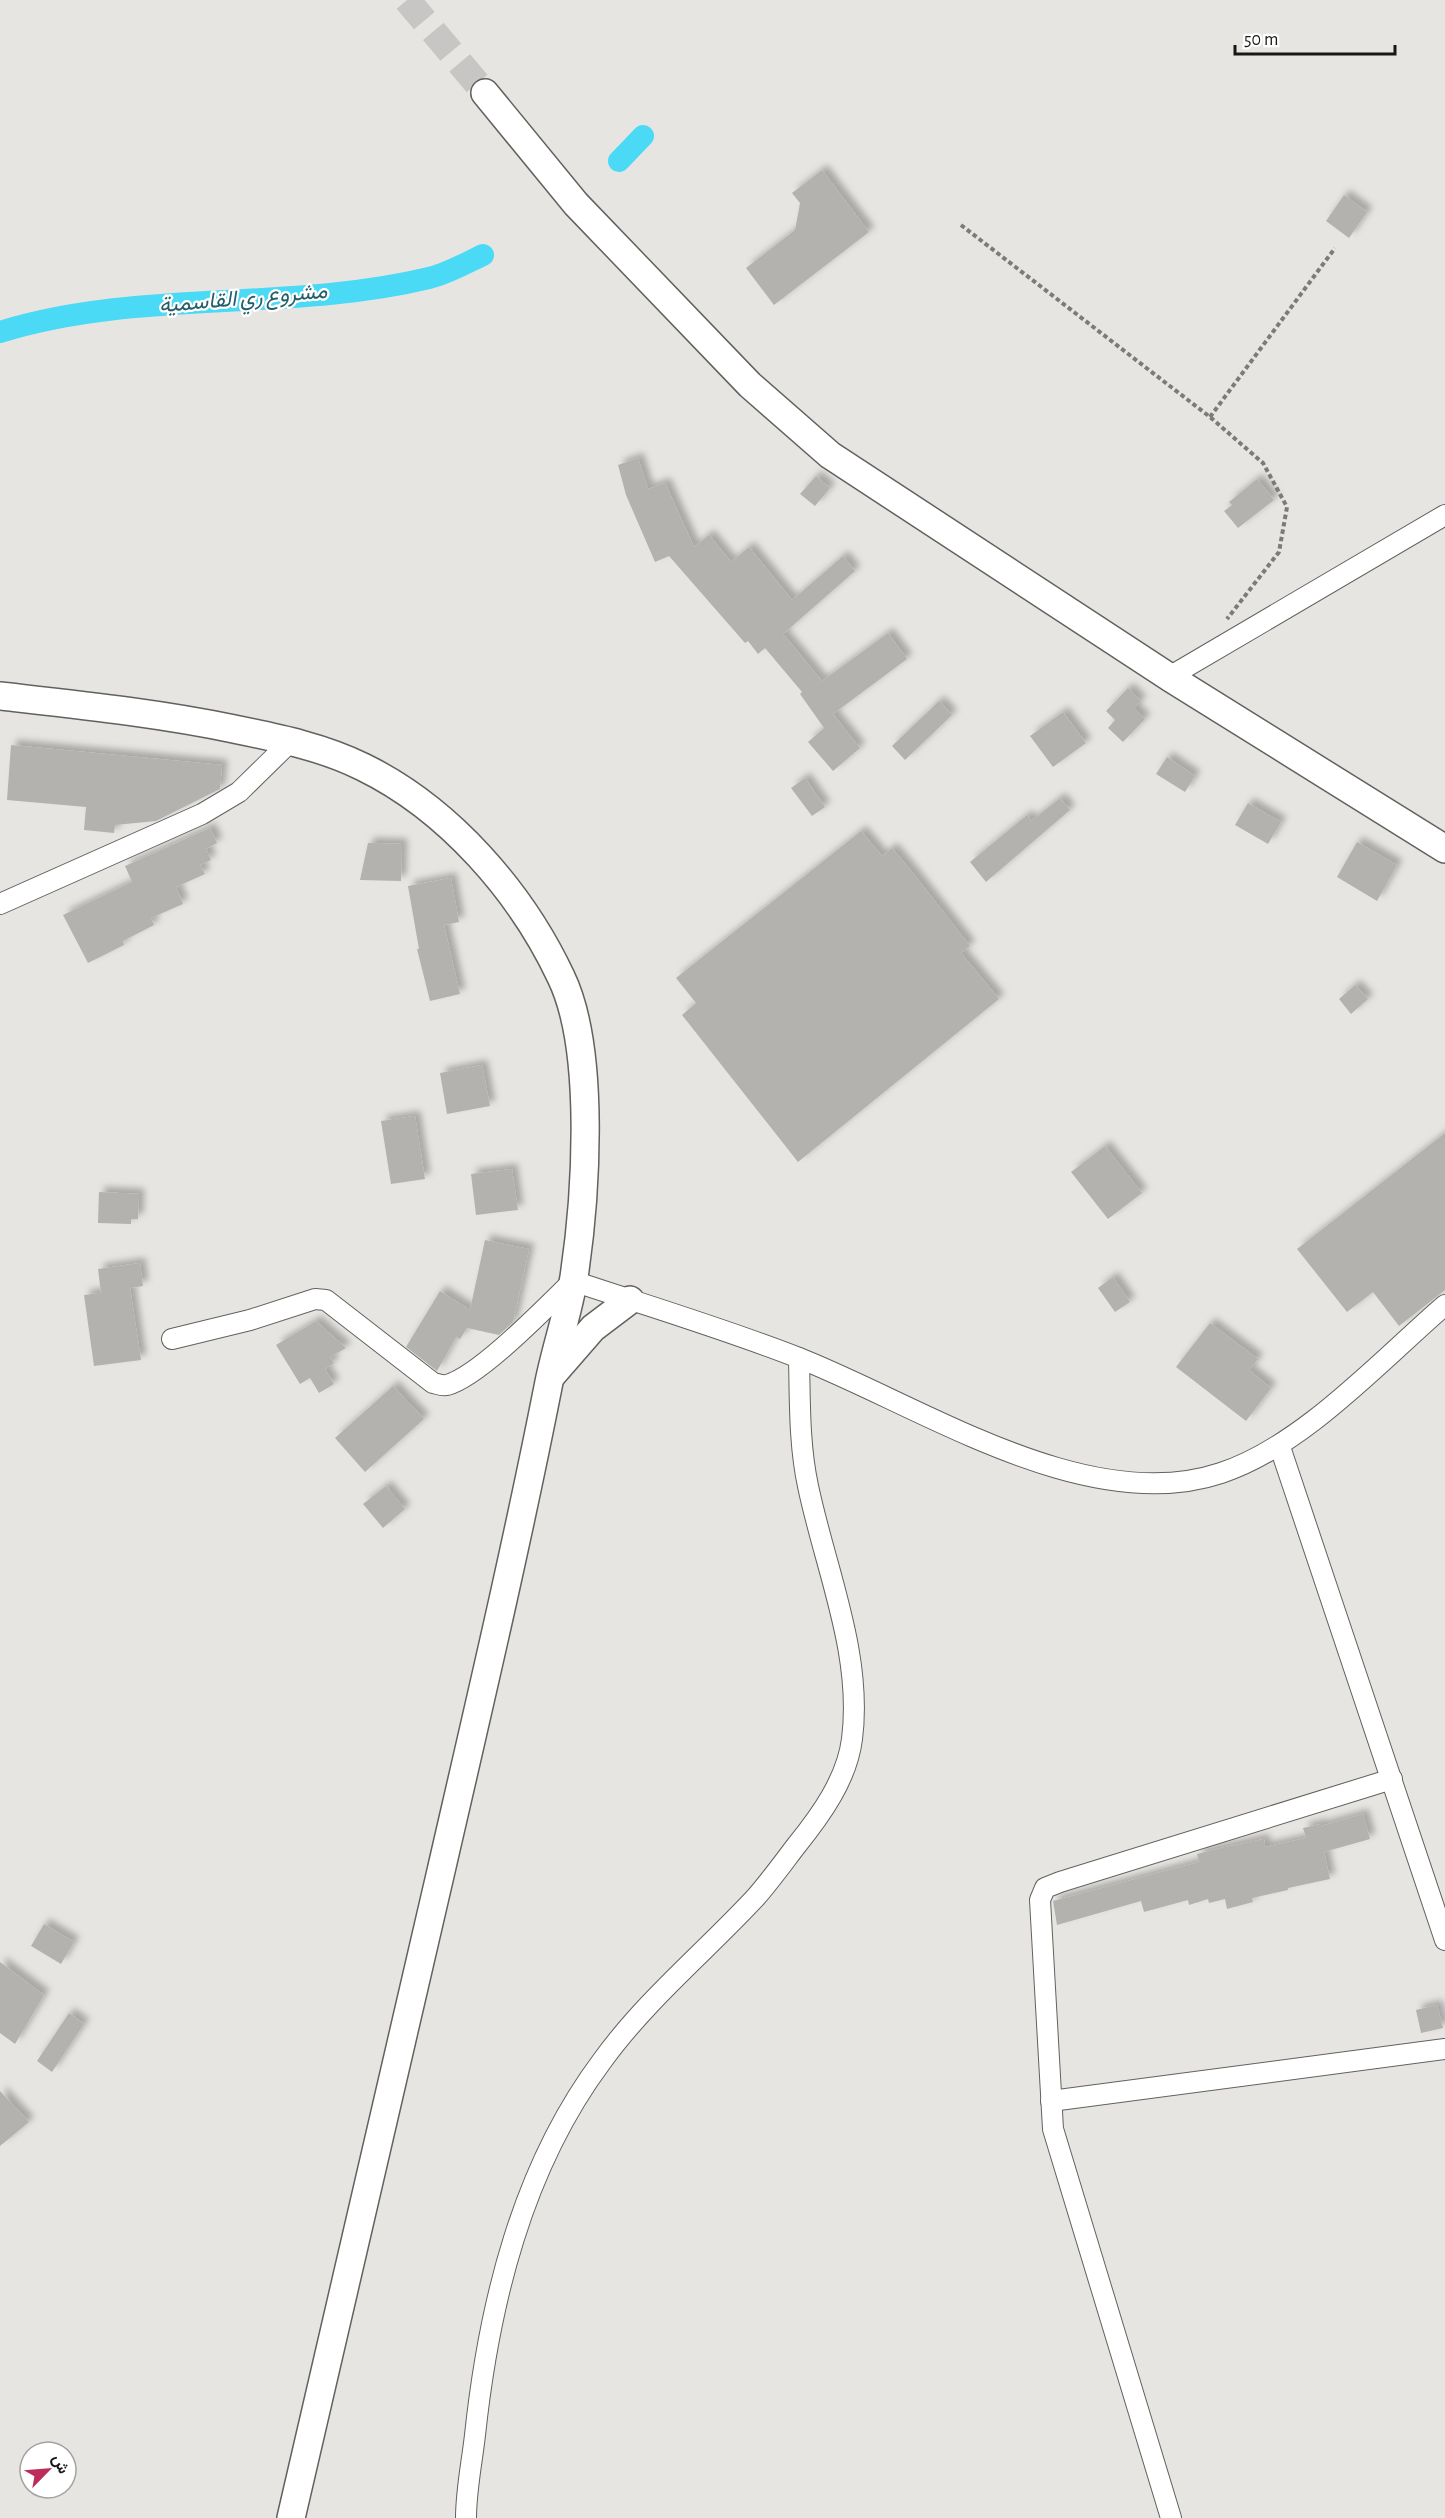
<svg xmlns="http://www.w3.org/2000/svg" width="1445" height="2518" font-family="'Alegreya Sans',Vazirmatn,sans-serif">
<defs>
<filter id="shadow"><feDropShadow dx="5.5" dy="-5.5" stdDeviation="3" flood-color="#0004"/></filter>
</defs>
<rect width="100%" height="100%" fill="#e7e5e2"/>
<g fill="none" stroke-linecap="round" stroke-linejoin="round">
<!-- canal -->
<g stroke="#4adaf5" stroke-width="22">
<path d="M619,161L643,136"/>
<path d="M0,332C138,289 288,312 429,278C447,274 466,263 483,255"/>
</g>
</g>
<!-- building -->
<g fill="#b4b2af" filter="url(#shadow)">
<path d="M822,170L869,232L774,305L746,268L795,230L800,203L792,193Z"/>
<path d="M1344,195L1367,212L1349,238L1326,221Z"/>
<path d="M638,458L648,489L665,483L694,547L709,535L731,562L749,547L792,600L843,556L855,571L783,634L822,681L888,633L907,659L833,714L860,748L833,771L808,742L824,728L800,694L802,692L765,648L758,654L748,641L745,643L669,556L655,562L626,495L618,465Z"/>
<path d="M816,476L830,488L815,506L800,494Z"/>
<path d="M1257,479L1274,500L1238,528L1224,511L1232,505L1229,502Z"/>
<path d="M1128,688L1141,701L1134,708L1145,719L1123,742L1108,728L1115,720L1106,711Z"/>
<path d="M939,701L952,715L905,760L892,746Z"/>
<path d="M1063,712L1086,743L1053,767L1030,736Z"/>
<path d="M11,745L222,765L220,789L156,821L115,825L114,833L84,830L86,807L7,800Z"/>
<path d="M1167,757L1195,776L1185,792L1156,774Z"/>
<path d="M805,778L825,807L812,816L791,788Z"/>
<path d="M1060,798L1070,810L986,882L970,862L1027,815L1031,821Z"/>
<path d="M1248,803L1281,822L1268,844L1235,825Z"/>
<path d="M210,828L217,843L206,849L211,860L200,865L205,874L176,887L183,904L151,918L154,925L123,941L124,945L88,963L63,915L132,882L125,866Z"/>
<path d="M861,831L882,856L892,848L912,872L970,946L961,953L999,999L798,1162L682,1015L696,1003L676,978Z"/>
<path d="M1357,842L1397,865L1377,901L1337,877Z"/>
<path d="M368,843L402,844L401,881L360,880Z"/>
<path d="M451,878L459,922L444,925L460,994L430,1001L417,949H419L408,886Z"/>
<path d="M1355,985L1368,999L1351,1014L1339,999Z"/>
<path d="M482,1065L490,1106L447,1114L440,1073Z"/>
<path d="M415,1116L425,1179L391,1184L381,1121Z"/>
<path d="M1445,1133V1290L1399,1326L1373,1292L1347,1312L1297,1249Z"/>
<path d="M1105,1146L1142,1193L1108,1219L1071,1172Z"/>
<path d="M512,1169L518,1210L476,1215L471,1174Z"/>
<path d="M99,1192L139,1194L138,1219H131V1224L98,1223Z"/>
<path d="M485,1240L529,1249L513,1322L499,1335L467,1328L460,1339L456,1337L437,1371L406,1347L440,1291L470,1310Z"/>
<path d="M140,1263L143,1286L130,1288L141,1360L94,1366L84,1295L101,1293L98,1269Z"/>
<path d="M1113,1277L1130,1302L1115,1312L1098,1288Z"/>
<path d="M316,1321L346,1348L330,1357L334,1363L325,1369L334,1384L319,1393L310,1378L300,1384L276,1345Z"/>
<path d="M1210,1323L1258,1359L1249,1370L1271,1388L1246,1421L1176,1367Z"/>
<path d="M393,1386L424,1419L365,1472L335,1438Z"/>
<path d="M386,1486L405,1509L383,1528L363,1504Z"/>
<path d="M1363,1814L1370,1839L1324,1852L1330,1879L1288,1888V1890L1252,1898L1253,1902L1227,1909L1225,1899L1209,1903L1208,1899L1189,1905L1188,1900L1144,1912L1141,1901L1057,1925L1053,1901L1199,1862L1197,1854L1221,1848L1264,1839L1265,1847L1306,1838L1303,1828L1321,1824V1826Z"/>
<path d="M44,1924L74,1942L61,1964L31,1946Z"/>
<path d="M0,1962L44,1995L15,2044L0,2033Z"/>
<path d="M1437,2005L1443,2028L1421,2033L1416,2010Z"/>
<path d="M69,2013L84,2024L52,2072L37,2061Z"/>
<path d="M0,2091L29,2122L0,2146Z"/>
</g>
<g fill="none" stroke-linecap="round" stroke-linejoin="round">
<!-- secondary-tunnel -->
<path stroke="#c8c6c4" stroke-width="27" stroke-dasharray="27 14" stroke-linecap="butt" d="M407,0L485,93"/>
<!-- street casing -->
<g stroke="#62615e" stroke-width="22">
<g id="street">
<path d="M1169,677L1445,515"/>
<path d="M0,904L202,814L239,792L291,741"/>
<path d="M172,1339L250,1320L315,1299L326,1300L433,1383C438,1384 442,1386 447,1385C480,1376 547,1306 573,1281C648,1306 725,1329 799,1358C921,1406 1087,1518 1221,1473C1303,1446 1380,1361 1445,1305"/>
<path d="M1280,1447L1445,1940"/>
<path d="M1051,2101L1445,2049"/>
<path d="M466,2518C466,2490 472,2462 475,2435C489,2304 522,2168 602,2061C646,2000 705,1952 756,1897C770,1881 783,1863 796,1846C821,1815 847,1779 852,1739C863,1654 825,1568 808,1486C799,1444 800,1401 799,1358"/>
<path d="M1171,2518L1053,2129L1040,1900L1045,1888L1060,1882L1392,1779"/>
</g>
</g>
<!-- secondary casing -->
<g stroke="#62615e" stroke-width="30">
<g id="secondary">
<path d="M485,93L576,204L750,385L830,455L1169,677L1445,849"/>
<path d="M0,696C79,705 157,713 234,729C278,738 323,747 363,767C449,809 521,892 561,977C596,1049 586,1197 574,1277C568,1314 555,1350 548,1387C516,1549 478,1710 441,1871C391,2086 342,2302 291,2518"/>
<path d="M553,1374L593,1328L630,1300"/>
</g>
</g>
<!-- path -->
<g stroke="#7d7b79" stroke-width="4" stroke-dasharray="4.5 3" stroke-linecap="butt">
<path d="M961,225L1210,417L1263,463L1287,507L1279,552L1227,619"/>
<path d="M1210,417L1335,248"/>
</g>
<!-- street -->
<use href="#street" stroke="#fff" stroke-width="20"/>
<!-- secondary -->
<use href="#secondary" stroke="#fff" stroke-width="27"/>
</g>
<g text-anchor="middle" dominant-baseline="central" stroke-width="4.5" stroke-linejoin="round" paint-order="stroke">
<!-- water labels -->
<g font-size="22" font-style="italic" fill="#245e69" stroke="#fff">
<text transform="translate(243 298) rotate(-5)">مشروع ري القاسمية</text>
</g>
</g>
<!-- north arrow -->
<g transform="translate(48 2470) rotate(65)"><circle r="28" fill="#ffffff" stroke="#a3a3a2" stroke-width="1.5"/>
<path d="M0-4.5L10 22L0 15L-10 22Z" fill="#bc2d5c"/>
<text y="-9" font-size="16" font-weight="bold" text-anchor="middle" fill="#191817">ش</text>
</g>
<!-- scale -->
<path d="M1235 45v9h160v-9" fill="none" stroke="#191817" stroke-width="3"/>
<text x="1244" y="45" font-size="18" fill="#191817" stroke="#ffffff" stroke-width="4.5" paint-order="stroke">50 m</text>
</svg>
